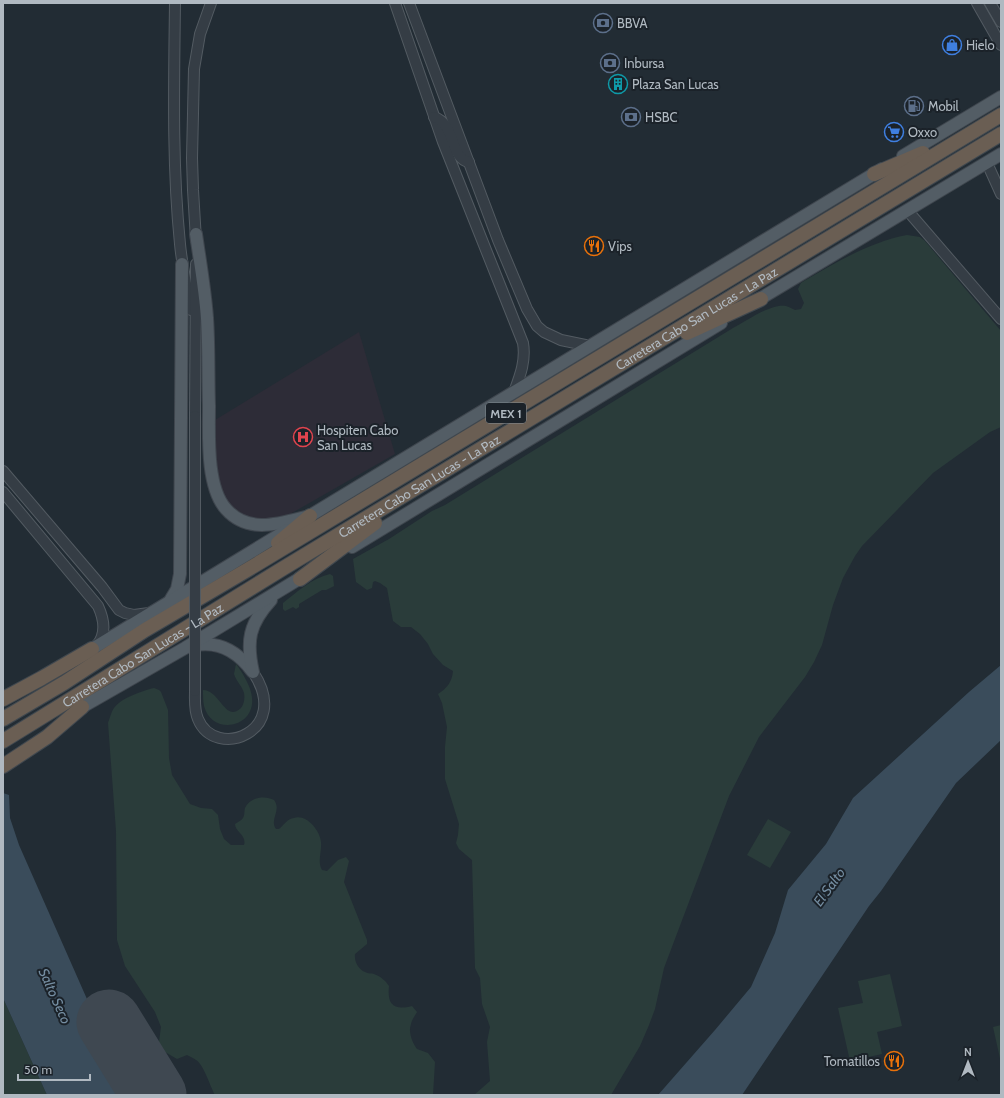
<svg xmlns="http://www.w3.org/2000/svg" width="1004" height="1098" font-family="Cabin,sans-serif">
<rect width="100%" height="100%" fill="#222c34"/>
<!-- medical -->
<path fill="#2d2c37" d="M359,332L395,454L278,521L266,522L234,513L220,489L216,460L215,420Z"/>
<!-- green -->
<g fill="#2a3c3a">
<path d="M907,235L920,237L925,241L1001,331V427L990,432L933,473L862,546L855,556L843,578L833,605L822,645L814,662L805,677L759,737L729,796L664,968L655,1009L649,1025L640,1046L611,1095H474L490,1081L487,1042L490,1027L482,1004L480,978L475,968L472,860L459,849L456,843L458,835L459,824L445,779V747L447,727L442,703L438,694C447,688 452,682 453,671L443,665L433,654L428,644L420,634L411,627H401L393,621L387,588L380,583L375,581L373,582L372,588L367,590L356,582L353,559L389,539L432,511L445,505L733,328C747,321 771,303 786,306C790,307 792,309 795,310L801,309L804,303L798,289L801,283L804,281C837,262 870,242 907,235Z"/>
<path d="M330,574L333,576L334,586L326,590H322L299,604V607L296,609L293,607L285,611L283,609V603C297,592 312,578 330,574Z"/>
<path d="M236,664C240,669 243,674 246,680C271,725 213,741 204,706C203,701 203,695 203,690C220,690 225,723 241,708C244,704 245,698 244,693C242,686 236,681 234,674Z"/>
<path d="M154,688L159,690L161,692L168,710L169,758L172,775L190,804L201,808L212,809L218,815L220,829L224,839L231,845H244C247,835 235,832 235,824C238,822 242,820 243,818C245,815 244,811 245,808C250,797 265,795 274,800C282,811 269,819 276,829H279C284,825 287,819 294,818C306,814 320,830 321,842C322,851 317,862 322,870L327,871L338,860L346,857L349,861L344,882L367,940V944L355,954C354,961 358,969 365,972C368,974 372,973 374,974C380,976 386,981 389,986C387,1004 393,1011 412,1006L417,1012C415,1016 412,1019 411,1024C408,1032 412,1042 417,1049L428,1053L435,1062L433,1095H215C210,1086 204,1065 196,1060C194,1058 190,1057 187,1055L177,1059L165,1052L159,1042L161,1027L155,1012L125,966L117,940L116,831L108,723C110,718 111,712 114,708C121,698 142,691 154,688Z"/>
<path d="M768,819L791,832L770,868L747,855Z"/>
<path d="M890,974L902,1026L877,1032L882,1054L850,1061L838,1008L863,1003L858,981Z"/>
<path d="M3,998L47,1095H3Z"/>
<path d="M1001,1025V1063L993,1027Z"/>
</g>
<!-- water -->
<g fill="#3a4c5b">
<path d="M1001,665V740L956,783L881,891L869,906L742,1095H658L715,1030L751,987L775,933L788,890L826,844L853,798L969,692Z"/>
<path d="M3,793L9,795L10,818L19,845L98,1024L133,1095H47L3,998Z"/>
</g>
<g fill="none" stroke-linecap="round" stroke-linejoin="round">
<!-- runway -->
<path stroke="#3f4851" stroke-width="65" d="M109,1022L154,1095"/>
<!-- minor casing -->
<g stroke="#535b62" stroke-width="12">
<g id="minor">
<path d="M175,3C174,83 172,164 180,244C182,266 187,288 191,310"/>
<path d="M395,3L443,142L523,343C526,361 520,376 514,392"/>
<path d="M409,3L498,240L527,309L537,326L544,332L561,340L590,346"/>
<path d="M977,3L1001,45"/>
<path d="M990,3L1001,22"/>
<path d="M434,117C456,124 450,159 469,162"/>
<path d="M987,163L1001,194"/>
<path d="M907,210L1001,319"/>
<path d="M196,240L193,190L192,158L194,69L200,34L211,3"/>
<path d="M195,416L196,264"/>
<path d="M3,471L102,587L119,610L125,613L134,615L149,613"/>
<path d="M3,492L98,606C104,619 107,633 97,645"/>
<path d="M195,691C195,700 194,710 198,719C215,761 293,732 253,672"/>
</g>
</g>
<!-- major casing -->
<g stroke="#3f464e" stroke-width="14">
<g id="major">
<path d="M903,156L1001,97"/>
<path d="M196,234C200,262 205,290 207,318C209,347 208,377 209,406C209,435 206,487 226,509C249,535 281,523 309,516"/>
<path d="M753,303L1001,154"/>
<path d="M303,520L882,169"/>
<path d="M352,547L721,323"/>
<path d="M171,599L177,589L180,574L182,264"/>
<path d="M192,646C217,640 237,651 252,671"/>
<path d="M92,649L287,530"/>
<path d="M253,672C246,641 249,624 271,600"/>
<path d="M82,707L185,648L307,574"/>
</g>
</g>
<!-- highway casing -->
<g stroke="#40484f" stroke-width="16">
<g id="highway">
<path d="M874,174L923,153"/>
<path d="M687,333L761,299"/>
<path d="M278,543L310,516"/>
<path d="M300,579L375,523"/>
<path d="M3,699L42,678L92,649"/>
<path d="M3,719L64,683L145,630L247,570L1001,115"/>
<path id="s1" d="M3,741L282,569L1001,134"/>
<path d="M3,766L47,737L82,707"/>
</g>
</g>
<!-- minor -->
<use href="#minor" stroke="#353d45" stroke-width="10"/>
<!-- major -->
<use href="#major" stroke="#535d65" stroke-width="12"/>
<!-- highway -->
<use href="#highway" stroke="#6a5e53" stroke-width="14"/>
<!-- minor-bridge casing -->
<g stroke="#535b62" stroke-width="12" stroke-linecap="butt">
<path id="minor-bridge" d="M195,416V691"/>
</g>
<!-- minor-bridge -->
<use href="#minor-bridge" stroke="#353d45" stroke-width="10"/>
</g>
<!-- icons -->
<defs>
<g id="bank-ring" transform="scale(1)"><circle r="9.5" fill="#1b2229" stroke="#5c6f8a" stroke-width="1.5"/><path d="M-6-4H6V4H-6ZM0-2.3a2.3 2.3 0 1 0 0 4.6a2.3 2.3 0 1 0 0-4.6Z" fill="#5c6f8a"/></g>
<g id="shop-ring" transform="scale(1)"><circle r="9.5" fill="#1b2229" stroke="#3f7fe0" stroke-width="1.5"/><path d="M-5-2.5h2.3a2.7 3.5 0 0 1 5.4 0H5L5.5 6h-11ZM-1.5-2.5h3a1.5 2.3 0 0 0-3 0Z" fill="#3f7fe0"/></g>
<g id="building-ring" transform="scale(1)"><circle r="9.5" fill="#1b2229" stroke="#0f9aa8" stroke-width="1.5"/><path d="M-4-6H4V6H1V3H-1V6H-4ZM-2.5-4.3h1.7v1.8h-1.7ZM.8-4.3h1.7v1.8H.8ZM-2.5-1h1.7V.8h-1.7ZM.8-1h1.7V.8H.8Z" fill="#0f9aa8"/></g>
<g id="fuel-ring" transform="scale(1)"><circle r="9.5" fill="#1b2229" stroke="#5c6f8a" stroke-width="1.5"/><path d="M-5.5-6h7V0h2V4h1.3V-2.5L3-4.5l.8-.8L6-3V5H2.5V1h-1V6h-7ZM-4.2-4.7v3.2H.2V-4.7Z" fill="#5c6f8a"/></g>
<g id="supermarket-ring" transform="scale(1)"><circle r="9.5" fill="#1b2229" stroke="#3f7fe0" stroke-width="1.5"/><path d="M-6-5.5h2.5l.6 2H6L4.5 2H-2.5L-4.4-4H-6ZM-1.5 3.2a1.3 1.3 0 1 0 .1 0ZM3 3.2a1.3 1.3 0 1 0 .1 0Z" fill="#3f7fe0"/></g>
<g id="restaurant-ring" transform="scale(1)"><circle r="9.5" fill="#1b2229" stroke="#e8710a" stroke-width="1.5"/><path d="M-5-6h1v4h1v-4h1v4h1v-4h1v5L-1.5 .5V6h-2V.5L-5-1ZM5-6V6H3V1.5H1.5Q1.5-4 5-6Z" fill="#e8710a"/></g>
<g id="hospital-ring" transform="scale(1)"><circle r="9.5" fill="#1b2229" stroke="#e0444e" stroke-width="1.5"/><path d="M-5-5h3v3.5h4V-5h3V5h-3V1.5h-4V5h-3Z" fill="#e0444e"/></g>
</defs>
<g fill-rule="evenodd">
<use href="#bank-ring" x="603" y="23"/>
<use href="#shop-ring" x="952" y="45"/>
<use href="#bank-ring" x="610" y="63"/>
<use href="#building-ring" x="618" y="84"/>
<use href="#fuel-ring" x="914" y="106"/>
<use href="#bank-ring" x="631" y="117"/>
<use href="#supermarket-ring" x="894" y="132"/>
<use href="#restaurant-ring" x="594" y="246"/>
<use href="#hospital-ring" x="303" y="437"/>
<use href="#restaurant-ring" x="894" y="1061"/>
</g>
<g text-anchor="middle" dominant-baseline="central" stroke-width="4" stroke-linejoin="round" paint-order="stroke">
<!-- shield labels -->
<rect fill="#1b2229" stroke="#838c93" stroke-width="1" x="486" y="403" width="40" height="20" rx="3"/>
<g font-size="12" font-weight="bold" fill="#b0b9c1">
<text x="506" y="413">MEX 1</text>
</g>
<!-- poi labels -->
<g font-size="13" fill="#b0b9c1" stroke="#1b2229" text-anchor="start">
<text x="617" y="23">BBVA</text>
<text x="966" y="45">Hielo</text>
<text x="624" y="63">Inbursa</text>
<text x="632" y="84">Plaza San Lucas</text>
<text x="928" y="106">Mobil</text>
<text x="645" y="117">HSBC</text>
<text x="908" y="132">Oxxo</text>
<text x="608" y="246">Vips</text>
<text x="317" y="430">Hospiten Cabo<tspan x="317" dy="15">San Lucas</tspan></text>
<text x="880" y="1061" text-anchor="end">Tomatillos</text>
</g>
<!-- street labels -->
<g font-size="13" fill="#b0b9c1" stroke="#1b2229">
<text stroke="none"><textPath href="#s1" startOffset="812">Carretera Cabo San Lucas - La Paz</textPath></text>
<text stroke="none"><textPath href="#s1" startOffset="488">Carretera Cabo San Lucas - La Paz</textPath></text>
<text stroke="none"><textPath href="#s1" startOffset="164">Carretera Cabo San Lucas - La Paz</textPath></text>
</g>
<!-- water labels -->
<g font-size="14" font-style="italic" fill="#748da1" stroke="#1b2229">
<text transform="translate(829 887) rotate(-54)">El Salto</text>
<text transform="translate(55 996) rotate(66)">Salto Seco</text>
</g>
</g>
<!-- border -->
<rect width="1004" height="1098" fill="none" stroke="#b0b9c1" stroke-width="8"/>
<!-- north arrow -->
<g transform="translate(968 1062)" stroke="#1b2229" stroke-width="3" paint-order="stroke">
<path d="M0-3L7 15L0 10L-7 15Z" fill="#b0b9c1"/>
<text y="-6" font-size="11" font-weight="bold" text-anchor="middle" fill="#b0b9c1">N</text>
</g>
<!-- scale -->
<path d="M18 1074v6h72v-6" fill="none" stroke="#b0b9c1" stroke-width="2"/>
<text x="24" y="1074" font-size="12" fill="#b0b9c1" stroke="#1b2229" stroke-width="3" paint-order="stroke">50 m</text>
</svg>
